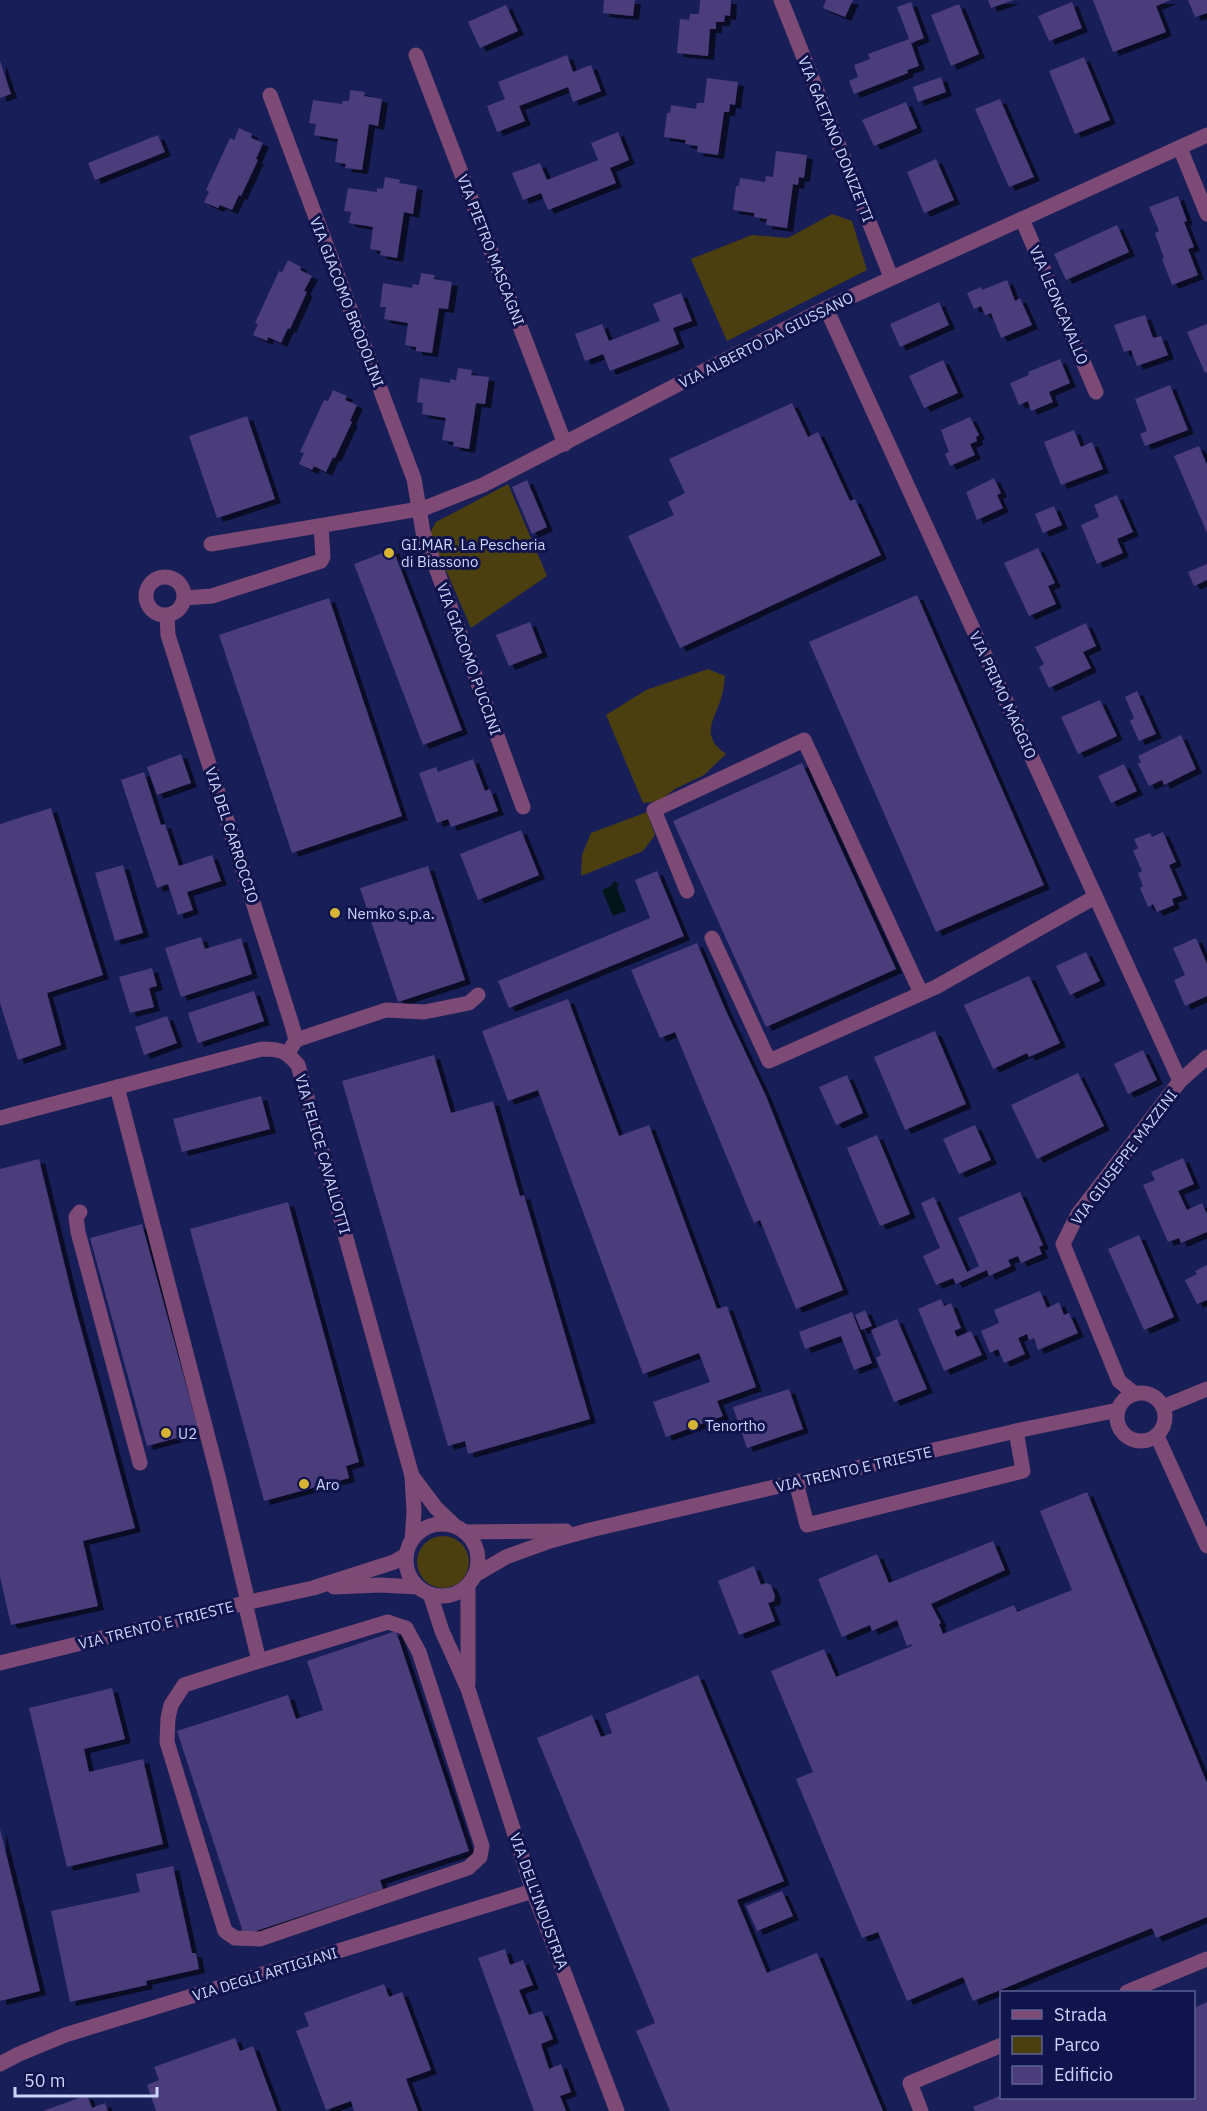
<svg xmlns="http://www.w3.org/2000/svg" width="1207" height="2111" font-family="'IBM Plex Sans',sans-serif">
<defs>
<filter id="shadow"><feDropShadow dx="6" dy="4" stdDeviation="0" flood-color="#0009"/></filter>
</defs>
<rect width="100%" height="100%" fill="#181e58"/>
<!-- green -->
<g fill="#4b3e0f">
<path d="M832,214L852,221L867,270L727,341L691,259L752,235L788,238Z"/>
<path d="M508,484L547,576L471,628L430,533L436,522Z"/>
<path d="M708,669L725,676C724,682 724,689 722,695C716,719 698,734 726,754L704,775L675,789L659,801L643,803L606,715L646,690Z"/>
<path d="M647,812L655,835L643,851L581,876L582,855L591,833Z"/>
<circle cx="443" cy="1562" r="26"/>
</g>
<!-- water -->
<path fill="#021519" d="M614,881L619,884L617,889L626,911L613,916L602,890L611,886Z"/>
<!-- building -->
<g fill="#4b3c7b" filter="url(#shadow)">
<path d="M604,0H635L633,16L603,13Z"/>
<path d="M700,0H731L730,16L725,15L724,22H716V29H710L708,56L677,53L680,19L689,20L690,14H699Z"/>
<path d="M826,0H853L845,17L823,8Z"/>
<path d="M988,0H1014L991,8Z"/>
<path d="M1093,0H1171L1156,6L1166,32L1113,52Z"/>
<path d="M1188,0H1207V13L1195,17Z"/>
<path d="M911,2L924,38L911,43L919,66L907,70L908,73L854,94L849,81L858,77L854,65L870,59L868,54L909,39L897,7Z"/>
<path d="M1072,2L1082,28L1049,41L1038,16Z"/>
<path d="M959,4L979,54L951,66L931,15Z"/>
<path d="M506,5L518,31L480,48L468,22Z"/>
<path d="M567,55L573,72L591,65L601,91L573,102L568,87L519,106L525,121L497,132L487,106L505,99L498,82Z"/>
<path d="M1084,57L1110,120L1075,134L1049,71Z"/>
<path d="M0,61L11,94L0,98Z"/>
<path d="M941,77L946,92L918,102L913,87Z"/>
<path d="M707,78L738,82L735,105L730,104L729,112H724L718,155L697,152L698,146L685,144L686,140L664,137L667,113H670L671,105L696,109L697,103H704Z"/>
<path d="M350,90L365,92L364,96L382,99L378,126L369,124L362,170L345,168L346,164L335,162L338,139L314,135L316,124L309,123L313,100L342,104L343,101H349Z"/>
<path d="M1000,99L1034,177L1009,187L975,109Z"/>
<path d="M906,102L917,128L874,146L862,120Z"/>
<path d="M239,128L252,134L251,138L263,143L256,159L258,160L241,196L239,195L232,210L220,205L218,208L204,202L209,192L206,190L230,138L234,140Z"/>
<path d="M618,132L629,160L610,168L616,183L548,210L541,193L523,200L512,173L540,163L547,180L598,160L591,143Z"/>
<path d="M158,135L165,152L95,180L88,163Z"/>
<path d="M776,151L807,155L804,178L799,177L798,185L793,184L787,228L766,225L767,219L754,217V213L733,210L736,186H739L740,178L765,182L766,176L773,177Z"/>
<path d="M936,159L954,200L924,213L907,172Z"/>
<path d="M385,177L400,180L399,183L417,186L413,214L404,212L397,258L380,255L381,251L370,249L373,227L349,223L351,212L344,211L348,188L377,192V188L383,189Z"/>
<path d="M1178,196L1187,221L1184,222L1194,247L1188,249L1198,275L1172,285L1162,259L1164,258L1155,233L1159,231L1149,207Z"/>
<path d="M1117,225L1129,252L1066,280L1054,254Z"/>
<path d="M288,260L301,267L300,270L312,276L304,291L307,292L290,329L288,328L281,343L268,337L267,341L253,335L258,324L255,323L279,271L282,272Z"/>
<path d="M421,273L435,275L434,279L452,282L448,309L439,308L432,353L416,351V347L405,345L408,323L384,319L386,307H380L383,283L412,288L413,284L419,285Z"/>
<path d="M1007,280L1015,301L1020,298L1032,325L1001,338L991,313L985,315L981,306L974,309L967,293L981,287L982,290Z"/>
<path d="M681,293L692,321L673,328L679,344L610,371L603,354L585,361L575,334L602,324L609,341L660,321L653,304Z"/>
<path d="M939,302L949,325L900,347L890,324Z"/>
<path d="M1145,315L1153,338L1161,336L1168,355L1137,366L1131,350L1124,352L1114,325Z"/>
<path d="M1207,324V372L1205,373L1187,332Z"/>
<path d="M1060,359L1070,383L1049,392L1053,402L1031,411L1028,401L1019,405L1010,383L1029,375L1028,372Z"/>
<path d="M943,360L958,393L924,408L909,376Z"/>
<path d="M458,368L472,370L471,375L489,377L485,404L476,403L469,449L453,446L454,442L442,440L446,418L422,414L423,403L417,402L420,378L450,383V379L456,380Z"/>
<path d="M1170,385L1188,430L1145,446L1140,434L1147,431L1135,399Z"/>
<path d="M333,390L347,396L345,400L357,405L350,421L352,422L335,458L333,457L326,472L314,466L312,470L299,464L304,453L300,452L324,400L328,401Z"/>
<path d="M792,403L808,437L818,432L850,501L855,499L881,555L680,648L628,536L674,515L668,502L685,493L669,459Z"/>
<path d="M247,416L275,499L217,518L189,436Z"/>
<path d="M970,417L979,435L976,437L977,441L970,444L975,455L950,466L945,454L949,452L941,430Z"/>
<path d="M1074,430L1081,447L1092,442L1103,469L1061,485L1044,442Z"/>
<path d="M1199,446L1207,465V533L1174,456Z"/>
<path d="M994,478L1001,493L997,495L1003,508L977,520L966,492Z"/>
<path d="M527,480L547,527L532,534L512,487Z"/>
<path d="M1117,495L1133,532L1117,539L1123,553L1097,564L1081,525L1099,517L1094,505Z"/>
<path d="M1054,506L1062,525L1043,533L1035,514Z"/>
<path d="M1038,548L1055,583L1048,586L1056,604L1029,616L1004,563Z"/>
<path d="M393,549L462,730L423,745L354,564Z"/>
<path d="M1207,564V580L1194,586L1188,572Z"/>
<path d="M917,595L1044,885L936,932L809,642Z"/>
<path d="M329,598L402,816L292,853L219,635Z"/>
<path d="M530,622L542,653L509,666L496,635Z"/>
<path d="M1086,623L1096,646L1083,652L1091,668L1049,688L1039,667L1044,664L1035,647Z"/>
<path d="M1137,691L1156,734L1139,741L1130,721L1134,718L1125,697Z"/>
<path d="M1100,700L1117,736L1078,754L1061,717Z"/>
<path d="M1181,735L1196,769L1164,785L1162,780L1149,786L1138,764L1141,762L1138,756Z"/>
<path d="M181,754L191,783L157,795L147,767Z"/>
<path d="M473,759L485,791L490,789L498,811L451,827L448,819L437,823L419,773L436,767L438,772Z"/>
<path d="M802,763L896,969L766,1027L673,821Z"/>
<path d="M1124,764L1137,791L1111,803L1098,776Z"/>
<path d="M144,772L161,825L165,824L179,866L212,855L221,881L187,892L193,910L178,915L168,884L157,888L121,780Z"/>
<path d="M51,808L103,975L47,993L61,1045L18,1060L0,1003V824Z"/>
<path d="M521,830L539,875L478,900L460,854Z"/>
<path d="M1163,832L1176,862L1169,865L1182,895L1172,899L1174,905L1157,912L1153,904L1148,907L1140,888L1143,886L1138,873L1142,871L1133,851L1138,848L1134,839L1150,833L1152,837Z"/>
<path d="M123,865L143,933L115,941L95,873Z"/>
<path d="M428,866L465,980L398,1002L360,888Z"/>
<path d="M657,871L684,936L509,1008L498,981L650,918L635,880Z"/>
<path d="M201,937L205,949L241,938L252,974L181,997L165,948Z"/>
<path d="M1196,938L1207,964V996L1185,1006L1174,980L1185,975L1173,948Z"/>
<path d="M697,943L726,1011L766,1096L843,1290L796,1309L760,1220L754,1223L675,1032L660,1038L631,970Z"/>
<path d="M1086,952L1100,981L1070,995L1056,966Z"/>
<path d="M152,968L157,986L149,988L154,1007L130,1013L119,977Z"/>
<path d="M1029,976L1060,1043L1029,1057L1027,1053L993,1069L964,1005Z"/>
<path d="M254,991L264,1021L198,1043L188,1013Z"/>
<path d="M568,999L619,1136L649,1125L717,1309L727,1306L756,1387L717,1401L723,1416L666,1437L653,1402L710,1382L699,1353L643,1374L538,1090L508,1101L482,1031Z"/>
<path d="M167,1016L177,1043L144,1055L135,1027Z"/>
<path d="M935,1031L966,1104L905,1130L874,1057Z"/>
<path d="M1143,1050L1157,1080L1128,1094L1114,1064Z"/>
<path d="M434,1055L451,1113L493,1101L520,1196L524,1195L590,1419L468,1454L465,1441L448,1446L342,1081Z"/>
<path d="M1078,1073L1104,1126L1037,1159L1011,1105Z"/>
<path d="M847,1075L863,1113L836,1125L819,1087Z"/>
<path d="M261,1096L270,1129L182,1152L173,1119Z"/>
<path d="M975,1125L991,1160L959,1174L943,1139Z"/>
<path d="M877,1135L910,1214L880,1226L847,1148Z"/>
<path d="M1183,1158L1194,1184L1178,1191L1187,1210L1202,1203L1207,1214V1232L1181,1243L1179,1238L1168,1242L1143,1185L1155,1180L1151,1172Z"/>
<path d="M39,1159L73,1299L135,1528L83,1541L98,1606L11,1625L0,1577V1169Z"/>
<path d="M1020,1192L1043,1245L1039,1247L1042,1254L1021,1263L1018,1256L1008,1260L1011,1266L989,1276L987,1270L956,1284L953,1278L936,1285L923,1256L940,1248L921,1203L934,1197L967,1272L979,1266L958,1218Z"/>
<path d="M288,1202L359,1462L346,1466L349,1478L264,1501L190,1229Z"/>
<path d="M142,1224L199,1432L147,1446L90,1238Z"/>
<path d="M1139,1235L1174,1317L1144,1330L1108,1249Z"/>
<path d="M1207,1265V1300L1197,1304L1185,1280L1197,1274L1195,1271Z"/>
<path d="M1040,1291L1047,1308L1059,1302L1064,1315L1069,1313L1078,1333L1038,1350L1034,1338L1029,1340L1027,1334L1018,1338L1025,1354L1004,1363L998,1349L990,1353L981,1331L999,1323L994,1310Z"/>
<path d="M941,1299L944,1306L951,1303L961,1328L954,1331L957,1337L971,1331L982,1355L944,1371L918,1309Z"/>
<path d="M865,1310L872,1326L861,1330L855,1315Z"/>
<path d="M852,1312L872,1363L854,1370L841,1336L805,1349L799,1332Z"/>
<path d="M897,1319L927,1389L894,1402L876,1358L881,1355L871,1330Z"/>
<path d="M789,1389L803,1429L747,1448L733,1407Z"/>
<path d="M1087,1492L1207,1783V1917L1156,1938L1152,1928L973,2001L963,1977L907,2001L878,1932L862,1938L796,1779L813,1772L771,1671L824,1649L836,1677L912,1646L911,1644L907,1646L897,1620L872,1631L870,1625L842,1637L818,1579L877,1554L889,1583L993,1541L1005,1570L931,1604L941,1623L939,1624L943,1634L1014,1605L1017,1612L1072,1590L1040,1511Z"/>
<path d="M754,1566L761,1585L766,1583L771,1585L775,1596L774,1601L768,1603L775,1621L739,1635L718,1581Z"/>
<path d="M396,1631L469,1851L380,1880L383,1889L244,1935L177,1731L288,1695L296,1719L323,1710L307,1661Z"/>
<path d="M698,1675L784,1881L737,1900L767,1973L817,1953L883,2111H670L636,2031L655,2023L537,1738L592,1715L601,1737L612,1733L605,1714Z"/>
<path d="M112,1688L125,1739L84,1749L89,1772L143,1759L163,1844L67,1867L29,1708Z"/>
<path d="M0,1829L40,1991L0,2001Z"/>
<path d="M173,1866L192,1953H196L199,1969L146,1981L147,1985L70,2002L51,1911L140,1892L136,1874Z"/>
<path d="M782,1891L793,1916L757,1931L746,1906Z"/>
<path d="M505,1949L510,1965L523,1960L533,1985L519,1990L529,2015L542,2011L553,2039L541,2044L549,2069L561,2064L571,2092L560,2096L566,2111H534L478,1958Z"/>
<path d="M384,1984L389,1997L402,1992L431,2070L406,2079L418,2111H354L351,2101L326,2110L296,2031L309,2026L304,2013Z"/>
<path d="M1207,2002V2111H975L973,2107L1002,2095V2098H1194V2008Z"/>
<path d="M235,2038L240,2051L253,2046L277,2111H156L147,2085L159,2080L154,2067Z"/>
<path d="M87,2095L92,2108L105,2103L108,2111H43Z"/>
</g>
<g fill="none" stroke-linecap="round" stroke-linejoin="round">
<!-- minor -->
<g stroke="#7c4a74" stroke-width="15">
<path d="M781,0L891,277"/>
<path d="M416,55L565,444"/>
<path d="M270,95L414,479L423,532L523,807"/>
<path d="M1180,148L1207,214"/>
<path d="M1022,219L1096,392"/>
<path d="M826,308L1180,1081"/>
<path d="M211,544L425,508L483,485L826,308L1207,135"/>
<circle cx="165" cy="596" r="19"/>
<path d="M184,598L212,596L321,561L323,557L321,526"/>
<path d="M167,615L168,635L292,1025L296,1040L288,1053"/>
<path d="M687,891L654,810L804,740L921,993"/>
<path d="M712,938L769,1061L936,987L1095,897"/>
<path d="M296,1040L386,1010L424,1012L469,1003L478,995"/>
<path d="M117,1087L219,1480L248,1602"/>
<path d="M0,1118L262,1049C281,1049 286,1051 298,1065L412,1476L414,1512L412,1540"/>
<path d="M80,1212L76,1217L78,1232L140,1463"/>
<circle cx="1141" cy="1417" r="24"/>
<path d="M1135,1394L1119,1381L1063,1244L1078,1214L1180,1081L1207,1057"/>
<path d="M1163,1407L1207,1389"/>
<path d="M1157,1436L1207,1546"/>
<path d="M412,1476L436,1508L454,1525"/>
<path d="M796,1482L807,1525L1023,1471L1016,1431"/>
<circle cx="442" cy="1560" r="36"/>
<path d="M465,1532L566,1531"/>
<path d="M475,1575L506,1557L550,1541L590,1530L1016,1431L1118,1410"/>
<path d="M334,1587L380,1585L418,1587"/>
<path d="M430,1594L442,1631L468,1689L533,1891L617,2111"/>
<path d="M245,1603L259,1661L184,1685L171,1705L168,1718L167,1742L225,1931L235,1938L260,1939L468,1868L480,1857L482,1846L419,1652L406,1628L388,1622L259,1661"/>
<path d="M0,1663L245,1603L313,1588L394,1562L406,1555"/>
<path d="M468,1683V1585"/>
<path d="M1127,1992L1207,1959"/>
<path d="M0,2064L19,2054L65,2035L533,1891"/>
<path d="M921,2111L910,2083L1002,2045"/>
</g>
</g>
<!-- markers -->
<g fill="#d8b434" stroke="#10134c" stroke-width="2">
<circle cx="389" cy="553" r="6"/>
<circle cx="335" cy="913" r="6"/>
<circle cx="693" cy="1425" r="6"/>
<circle cx="166" cy="1433" r="6"/>
<circle cx="304" cy="1484" r="6"/>
</g>
<g text-anchor="middle" dominant-baseline="central" stroke-width="6" stroke-linejoin="round" paint-order="stroke">
<!-- street labels -->
<g font-size="15" fill="#cbd5fa" stroke="#10134c">
<text transform="translate(836 139) rotate(68)">VIA GAETANO DONIZETTI</text>
<text transform="translate(491 250) rotate(69)">VIA PIETRO MASCAGNI</text>
<text transform="translate(347 302) rotate(69)">VIA GIACOMO BRODOLINI</text>
<text transform="translate(1059 305) rotate(67)">VIA LEONCAVALLO</text>
<text transform="translate(766 340) rotate(-27)">VIA ALBERTO DA GIUSSANO</text>
<text transform="translate(469 659) rotate(70)">VIA GIACOMO PUCCINI</text>
<text transform="translate(1003 695) rotate(65)">VIA PRIMO MAGGIO</text>
<text transform="translate(232 835) rotate(72)">VIA DEL CARROCCIO</text>
<text transform="translate(323 1154) rotate(74)">VIA FELICE CAVALLOTTI</text>
<text transform="translate(1124 1157) rotate(-53)">VIA GIUSEPPE MAZZINI</text>
<text transform="translate(854 1469) rotate(-13)">VIA TRENTO E TRIESTE</text>
<text transform="translate(156 1625) rotate(-14)">VIA TRENTO E TRIESTE</text>
<text transform="translate(539 1901) rotate(70)">VIA DELL'INDUSTRIA</text>
<text transform="translate(265 1974) rotate(-17)">VIA DEGLI ARTIGIANI</text>
</g>
<!-- poi labels -->
<g font-size="15" fill="#cbd5fa" stroke="#10134c" text-anchor="start">
<text x="401" y="544">GI.MAR. La Pescheria<tspan x="401" dy="17">di Biassono</tspan></text>
<text x="347" y="913">Nemko s.p.a.</text>
<text x="705" y="1425">Tenortho</text>
<text x="178" y="1433">U2</text>
<text x="316" y="1484">Aro</text>
</g>
</g>
<!-- legend -->
<rect x="1000" y="1991" width="195" height="108" fill="#10134c" stroke="#5b6192" stroke-width="1.5"/>
<rect x="1012" y="2010" width="30" height="9" fill="#7c4a74" stroke="#5b6192" stroke-width="1.5"/>
<text x="1054" y="2021" font-size="18" fill="#cbd5fa">Strada</text>
<rect x="1012" y="2036" width="30" height="18" fill="#4b3e0f" stroke="#5b6192" stroke-width="1.5"/>
<text x="1054" y="2051" font-size="18" fill="#cbd5fa">Parco</text>
<rect x="1012" y="2066" width="30" height="18" fill="#4b3c7b" stroke="#5b6192" stroke-width="1.5"/>
<text x="1054" y="2081" font-size="18" fill="#cbd5fa">Edificio</text>
<!-- scale -->
<path d="M15 2087v9h142v-9" fill="none" stroke="#cbd5fa" stroke-width="3"/>
<text x="24" y="2087" font-size="18" fill="#cbd5fa" stroke="#10134c" stroke-width="4.5" paint-order="stroke">50 m</text>
</svg>
